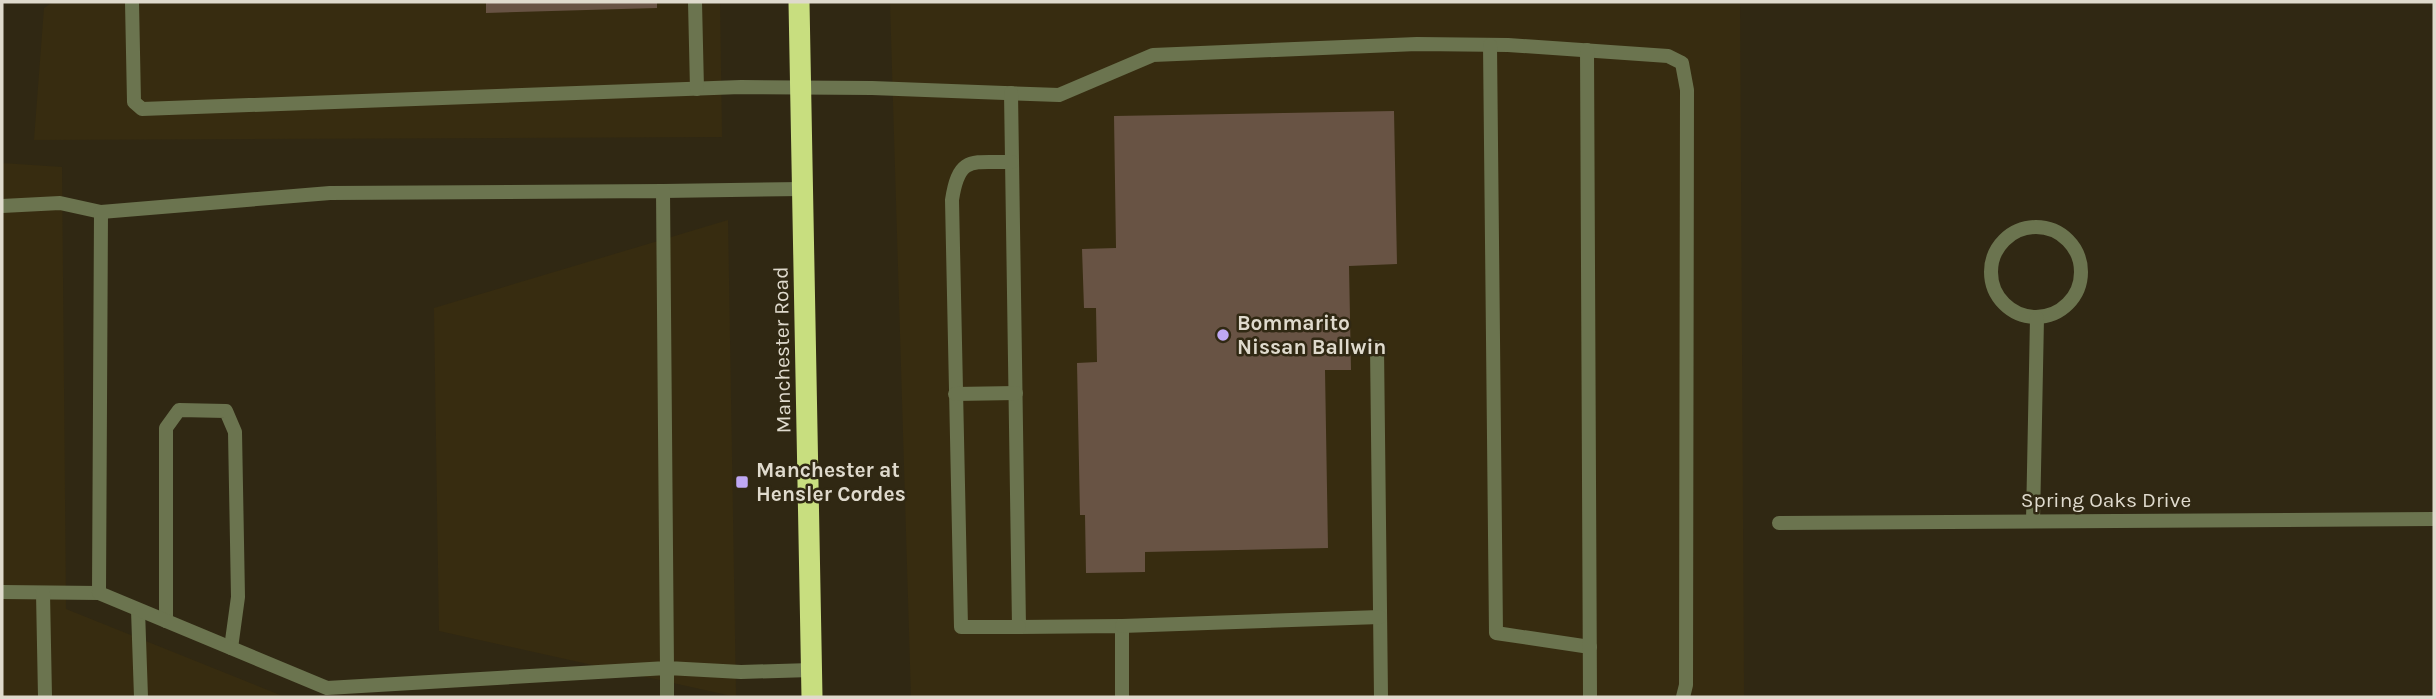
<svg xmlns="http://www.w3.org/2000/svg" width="2436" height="699" font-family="Karla,sans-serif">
<rect width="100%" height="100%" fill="#302813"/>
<!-- built -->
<g fill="#372c10">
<path d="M53,2H720L722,137L34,140L44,8Z"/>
<path d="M890,2H1740L1744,697H911Z"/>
<path d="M2,163L62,167L66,609L285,697H2Z"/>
<path d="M728,220L736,697L439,631L434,308Z"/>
</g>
<!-- building -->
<g fill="#685344">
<path d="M486,2H657V8L486,13Z"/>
<path d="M1394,111L1397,264L1349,266L1351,370H1325L1328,548L1145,552V572L1086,573L1085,515H1080L1077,363L1097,362L1096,308H1084L1082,249L1116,248L1114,116Z"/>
</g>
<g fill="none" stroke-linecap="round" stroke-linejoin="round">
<!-- lane -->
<g stroke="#6b744f" stroke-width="14">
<path d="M132,2L134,102L142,109L741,87L872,88L1059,95L1153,55L1417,44L1508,45L1668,56L1682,63L1687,90L1686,685L1683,697"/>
<path d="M695,2L697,89"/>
<path d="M1490,45L1496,633L1590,647"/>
<path d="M1587,50L1590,697"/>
<path d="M1011,93L1019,627L1122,626V697"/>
<path d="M1012,162C973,163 959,154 952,200L961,627H1019"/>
<path d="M663,191L802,189"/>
<path d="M2,206L60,203L101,212"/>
<path d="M1377,347L1381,697"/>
<path d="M955,394L1016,393"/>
<path d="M2,592L99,593"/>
<path d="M43,593L45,697"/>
<path d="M138,610L141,697"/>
<path d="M166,621V428L179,410L226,411L235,432L238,597L231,648"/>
<path d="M1122,626L1380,617"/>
<path d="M667,697V668L327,688L99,593L101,212L330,193L663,191L667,668L741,672L811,670"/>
</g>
<!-- street -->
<g stroke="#6b744f" stroke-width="14">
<circle cx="2036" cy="272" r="45"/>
<path d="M2033,521L2037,318"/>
<path d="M1779,523L2434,519"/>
</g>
<!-- highway -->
<path stroke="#c8de7f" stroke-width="21" d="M799,2L812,697"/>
</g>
<!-- markers -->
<g fill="#bfa8f4" stroke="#302813" stroke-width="2.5">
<circle cx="1223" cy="335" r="7"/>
<rect x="735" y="475" width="14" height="14" rx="3.5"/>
</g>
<g text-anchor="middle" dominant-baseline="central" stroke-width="5" stroke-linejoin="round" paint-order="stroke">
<!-- poi labels -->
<g font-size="21" font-weight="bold" fill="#dfdacd" stroke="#302813" text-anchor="start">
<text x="1237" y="323">Bommarito<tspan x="1237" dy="24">Nissan Ballwin</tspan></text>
<text x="756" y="470">Manchester at<tspan x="756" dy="24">Hensler Cordes</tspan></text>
</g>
<!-- street labels -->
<g font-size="21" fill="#dfdacd" stroke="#302813">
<text transform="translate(782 350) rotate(-91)">Manchester Road</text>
<text x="2106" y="500">Spring Oaks Drive</text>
</g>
</g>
<!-- border -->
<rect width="2436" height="699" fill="none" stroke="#dfdacd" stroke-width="7"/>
</svg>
